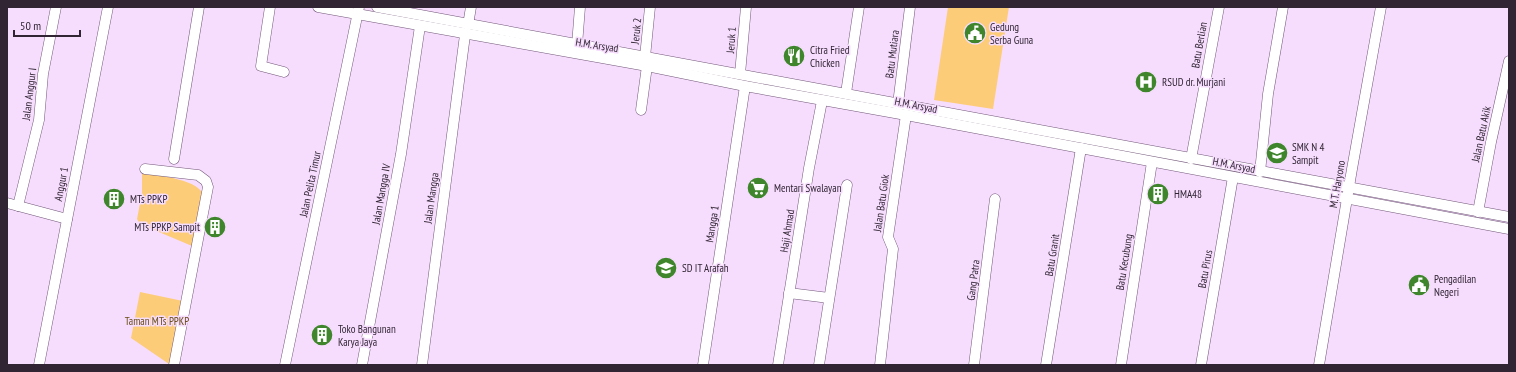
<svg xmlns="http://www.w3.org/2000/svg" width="1516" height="372" font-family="'PT Sans Narrow',sans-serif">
<rect width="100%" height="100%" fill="#f6ddfd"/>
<!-- green -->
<g fill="#fdcc79">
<path d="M948,7H1009L993,109L934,100Z"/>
<path d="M142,172C157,176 203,179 204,198C205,205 194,237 192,246L140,224L137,219L142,193Z"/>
<path d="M140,292L183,301L169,364L131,338Z"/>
</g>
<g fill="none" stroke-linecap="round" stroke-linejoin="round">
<!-- minor casing -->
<g stroke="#725779" stroke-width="11">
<g id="minor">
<path d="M270,7L261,66L284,72"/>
<path d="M318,7L647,66L745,86L906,115L1509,229"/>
<path d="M377,7L1509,217"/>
<path d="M468,25L471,7"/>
<path d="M577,45L580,7"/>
<path d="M645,57L650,7"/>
<path d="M740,74L746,7"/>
<path d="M846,93L859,7"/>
<path d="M898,104L910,7"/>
<path d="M641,110L647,66"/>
<path d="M174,159L199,7"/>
<path d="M1191,159L1219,7"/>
<path d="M145,169L198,175L206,181L208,187L174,365"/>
<path d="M1260,172L1268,94L1283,7"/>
<path d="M7,203L67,219"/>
<path d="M18,206L39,120L43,74L56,7"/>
<path d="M1478,212L1491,142L1509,61"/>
<path d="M789,293L829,298"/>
<path d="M39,365L108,7"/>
<path d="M285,365L359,7"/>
<path d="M362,365L401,154L420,26"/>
<path d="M422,365L465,35"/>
<path d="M703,365L745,86"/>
<path d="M778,365L809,168L822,101"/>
<path d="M819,365L847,185"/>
<path d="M880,365L893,249L888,237L906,115"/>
<path d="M974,365L995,199"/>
<path d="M1046,365L1081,148"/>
<path d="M1121,365L1152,162"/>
<path d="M1201,365L1233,177"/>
<path d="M1319,365L1352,169L1381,7"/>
</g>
</g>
<!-- minor -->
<use href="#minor" stroke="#fff" stroke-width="10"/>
</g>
<!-- icons -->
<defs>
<g id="civic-disc" transform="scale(1.15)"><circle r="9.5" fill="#3e852b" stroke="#f6ddfd"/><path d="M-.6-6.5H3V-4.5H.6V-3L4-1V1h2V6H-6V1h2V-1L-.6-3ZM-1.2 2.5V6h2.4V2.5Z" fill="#fff"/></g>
<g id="restaurant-disc" transform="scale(1.15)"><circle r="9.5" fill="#3e852b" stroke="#f6ddfd"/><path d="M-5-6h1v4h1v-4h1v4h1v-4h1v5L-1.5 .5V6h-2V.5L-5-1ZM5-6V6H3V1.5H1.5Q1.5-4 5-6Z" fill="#fff"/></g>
<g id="hospital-disc" transform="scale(1.15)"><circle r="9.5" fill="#3e852b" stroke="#f6ddfd"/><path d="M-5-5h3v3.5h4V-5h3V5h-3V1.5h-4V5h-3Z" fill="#fff"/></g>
<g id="school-disc" transform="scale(1.15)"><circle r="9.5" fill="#3e852b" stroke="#f6ddfd"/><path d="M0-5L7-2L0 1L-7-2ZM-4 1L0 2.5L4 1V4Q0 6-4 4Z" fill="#fff"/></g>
<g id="supermarket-disc" transform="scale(1.15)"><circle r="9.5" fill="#3e852b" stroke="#f6ddfd"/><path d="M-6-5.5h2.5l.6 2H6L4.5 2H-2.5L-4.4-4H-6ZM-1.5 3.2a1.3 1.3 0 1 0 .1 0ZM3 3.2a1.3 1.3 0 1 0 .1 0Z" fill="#fff"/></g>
<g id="building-disc" transform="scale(1.15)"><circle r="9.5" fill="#3e852b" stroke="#f6ddfd"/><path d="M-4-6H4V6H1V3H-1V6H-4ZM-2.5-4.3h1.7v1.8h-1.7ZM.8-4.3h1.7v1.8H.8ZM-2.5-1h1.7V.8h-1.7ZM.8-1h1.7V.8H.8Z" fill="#fff"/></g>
</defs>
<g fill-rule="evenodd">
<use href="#civic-disc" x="975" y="33"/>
<use href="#restaurant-disc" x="794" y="56"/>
<use href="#hospital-disc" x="1146" y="82"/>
<use href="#school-disc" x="1277" y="153"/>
<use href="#supermarket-disc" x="758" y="188"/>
<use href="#building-disc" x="1158" y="194"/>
<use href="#building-disc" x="114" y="199"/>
<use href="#building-disc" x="215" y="227"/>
<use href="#school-disc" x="666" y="268"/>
<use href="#civic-disc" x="1419" y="285"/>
<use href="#building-disc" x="322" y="335"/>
</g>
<g text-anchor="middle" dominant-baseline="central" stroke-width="3" stroke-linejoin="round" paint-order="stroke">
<!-- poi labels -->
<g font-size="11" fill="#312534" stroke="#f6ddfd" text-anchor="start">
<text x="990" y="27">Gedung<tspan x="990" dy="13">Serba Guna</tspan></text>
<text x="810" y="50">Citra Fried<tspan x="810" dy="13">Chicken</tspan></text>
<text x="1162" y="82">RSUD dr. Murjani</text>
<text x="1292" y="147">SMK N 4<tspan x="1292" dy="13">Sampit</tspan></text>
<text x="774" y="188">Mentari Swalayan</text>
<text x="1174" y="194">HMA48</text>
<text x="130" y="199">MTs PPKP</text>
<text x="200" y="227" text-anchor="end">MTs PPKP Sampit</text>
<text x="682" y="268">SD IT Arafah</text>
<text x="1434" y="279">Pengadilan<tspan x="1434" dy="13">Negeri</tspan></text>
<text x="338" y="329">Toko Bangunan<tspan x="338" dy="13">Karya Jaya</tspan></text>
</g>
<!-- street labels -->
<g font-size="11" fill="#312534" stroke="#f6ddfd">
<text transform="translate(636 31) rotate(-84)">Jeruk 2</text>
<text transform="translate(731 40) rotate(-86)">Jeruk 1</text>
<text transform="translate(597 45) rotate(9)">H.M. Arsyad</text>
<text transform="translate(1199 45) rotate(-80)">Batu Berlian</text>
<text transform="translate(892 54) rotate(-83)">Batu Mutiara</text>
<text transform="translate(29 94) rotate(-83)">Jalan Anggur I</text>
<text transform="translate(916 105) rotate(11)">H.M. Arsyad</text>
<text transform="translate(1481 134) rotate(-78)">Jalan Batu Akik</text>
<text transform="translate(1234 165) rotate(11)">H.M. Arsyad</text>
<text transform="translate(61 184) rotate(-79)">Anggur 1</text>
<text transform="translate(310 184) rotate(-78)">Jalan Pelita Timur</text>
<text transform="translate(1337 184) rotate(-80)">M.T. Haryono</text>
<text transform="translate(381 194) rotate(-80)">Jalan Mangga IV</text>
<text transform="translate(431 198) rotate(-82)">Jalan Mangga</text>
<text transform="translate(881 203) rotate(-82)">Jalan Batu Giok</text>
<text transform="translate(712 224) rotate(-81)">Mangga 1</text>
<text transform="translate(787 231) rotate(-81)">Haji Ahmad</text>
<text transform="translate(1052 255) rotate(-81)">Batu Granit</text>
<text transform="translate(1124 262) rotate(-81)">Batu Kecubung</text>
<text transform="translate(1205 269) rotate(-80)">Batu Pirus</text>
<text transform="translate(973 280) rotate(-83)">Gang Patra</text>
</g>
<!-- park labels -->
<g font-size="11" fill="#694d17" stroke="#f6ddfd">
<text x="157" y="321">Taman MTs PPKP</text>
</g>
</g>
<!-- border -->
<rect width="1516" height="372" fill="none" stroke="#312534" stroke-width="16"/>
<!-- scale -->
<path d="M14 30v6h66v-6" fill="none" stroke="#312534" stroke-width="2"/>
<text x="20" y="30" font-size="12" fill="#312534" stroke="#f6ddfd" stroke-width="3" paint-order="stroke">50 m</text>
</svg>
